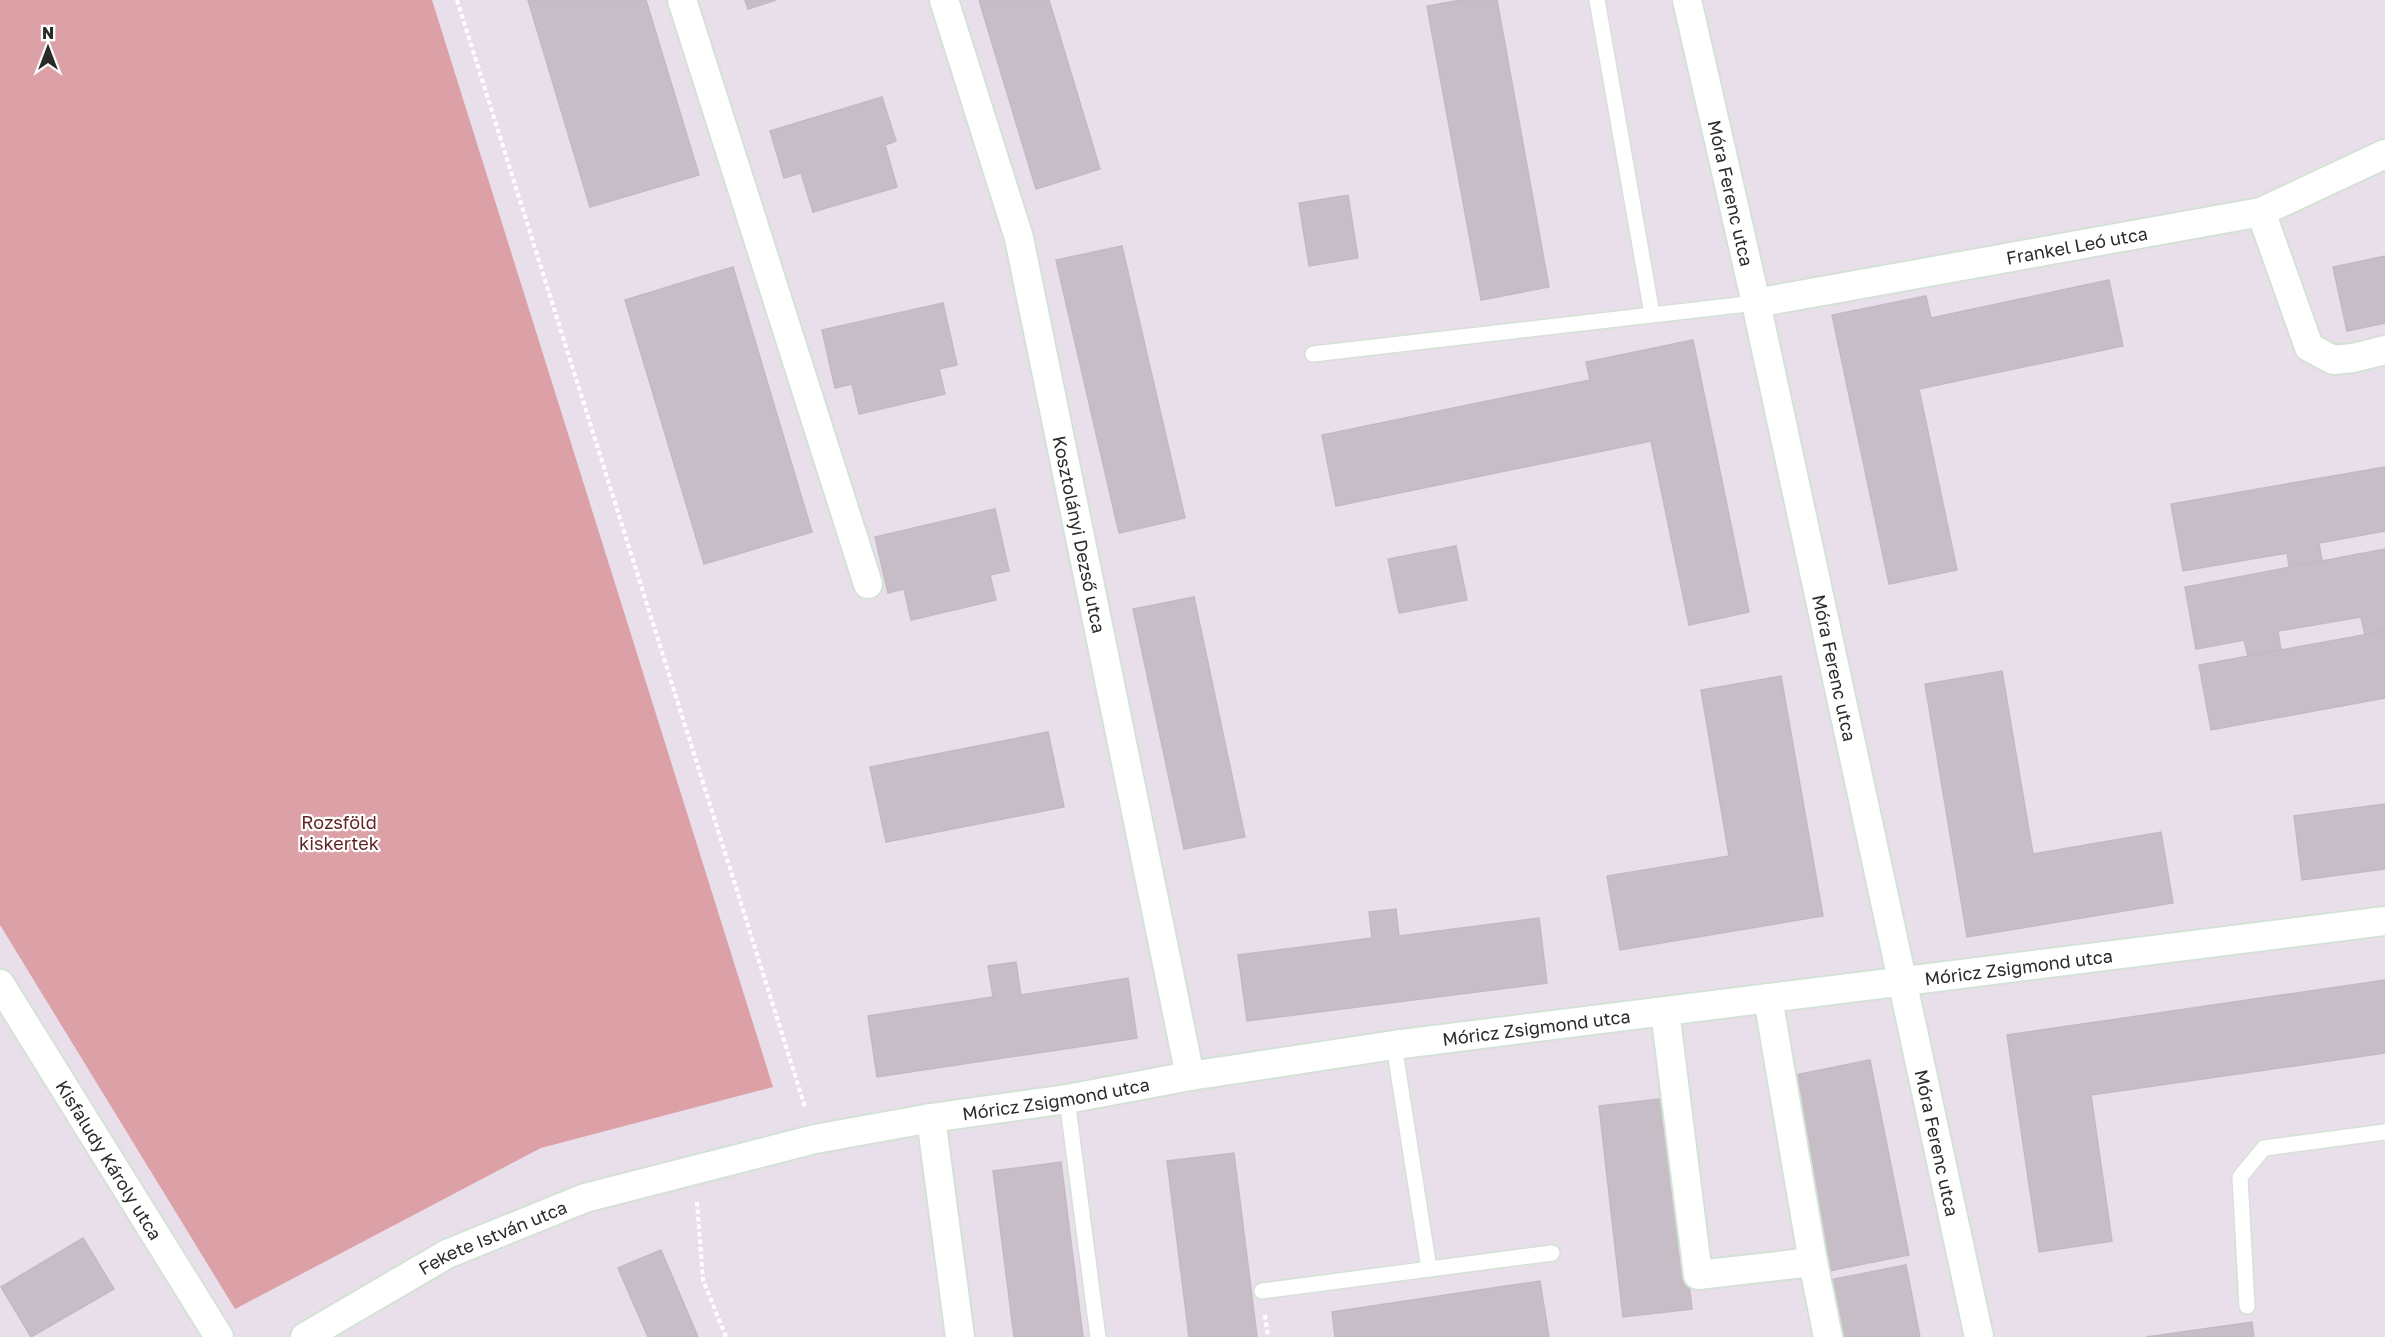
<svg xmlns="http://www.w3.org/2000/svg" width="2385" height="1337" font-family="'Golos Text',sans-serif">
<rect width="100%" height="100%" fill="#e9dfeb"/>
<!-- green -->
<path fill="#dca1a7" d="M0,0H432L773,1087L541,1148L235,1309L0,925Z"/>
<!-- building -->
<g fill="#c6bdc7" stroke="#c5b8c6" stroke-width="1.5">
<path d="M528,0H646L699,175L590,207Z"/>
<path d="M745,0H776L748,9Z"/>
<path d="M979,0H1049L1100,169L1036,189Z"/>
<path d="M1461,0H1497L1549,287L1481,300L1427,6Z"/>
<path d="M882,97L896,141L885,145L897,187L813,212L801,173L784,178L770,131Z"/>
<path d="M1348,195L1358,258L1309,266L1299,203Z"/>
<path d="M1122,246L1185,518L1119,533L1056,260Z"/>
<path d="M2385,256V323L2347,331L2333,267Z"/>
<path d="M733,267L812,532L704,564L625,300Z"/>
<path d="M2109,280L2123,346L1919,389L1957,570L1889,584L1832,315L1926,296L1931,318Z"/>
<path d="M943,303L957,365L939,369L945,394L859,414L852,384L835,388L822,330Z"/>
<path d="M1693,340L1749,612L1689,625L1651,441L1336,506L1322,435L1590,380L1586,362Z"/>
<path d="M2385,467V531L2319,543L2322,561L2289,566L2287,553L2183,571L2171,504Z"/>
<path d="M995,509L1009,571L990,575L996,600L911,620L904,589L888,593L875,537Z"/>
<path d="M1456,546L1467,600L1399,613L1388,559Z"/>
<path d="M2385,549V631L2365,635L2361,617L2278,631L2281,650L2248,656L2244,640L2196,649L2185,587Z"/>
<path d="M1194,597L1245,837L1184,849L1133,609Z"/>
<path d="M2385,631V698L2211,730L2199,665Z"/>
<path d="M2002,671L2033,854L2161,832L2173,903L1967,937L1925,684Z"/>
<path d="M1781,676L1823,916L1620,950L1607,876L1729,856L1701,690Z"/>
<path d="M1048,732L1064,807L886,842L870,767Z"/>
<path d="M2385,804V869L2302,880L2294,816Z"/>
<path d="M1396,909L1399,936L1539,918L1547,983L1247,1021L1238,955L1372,938L1369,912Z"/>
<path d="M1016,962L1021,995L1128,978L1137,1038L877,1077L868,1016L993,997L988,966Z"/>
<path d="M2385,980V1053L2091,1095L2112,1241L2039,1252L2007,1035Z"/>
<path d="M1870,1060L1909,1255L1828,1271L1790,1076Z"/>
<path d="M1668,1098L1692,1309L1623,1317L1599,1106Z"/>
<path d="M1234,1153L1257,1337H1189L1167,1161Z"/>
<path d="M1061,1162L1083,1337H1014L993,1171Z"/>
<path d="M83,1238L114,1289L31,1337L1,1287Z"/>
<path d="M661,1250L698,1337H648L618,1268Z"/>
<path d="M1906,1265L1920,1337H1840L1829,1280Z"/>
<path d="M1540,1281L1549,1337H1335L1332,1312Z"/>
<path d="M2252,1322L2254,1337H2146Z"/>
</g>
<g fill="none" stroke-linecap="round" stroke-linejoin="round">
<!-- service casing -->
<g stroke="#d4e2d5" stroke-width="18">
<g id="service">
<path d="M1597,0L1652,314"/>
<path d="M1313,354L1756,303"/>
<path d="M1394,1045L1429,1269"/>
<path d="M1067,1099L1098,1337"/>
<path d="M1262,1291L1552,1253"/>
<path d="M2247,1306L2240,1177L2264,1148L2385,1132"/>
</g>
</g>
<!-- minor casing -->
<g stroke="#d4e2d5" stroke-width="32">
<g id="minor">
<path d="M682,0L868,584"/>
<path id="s1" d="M944,0L1019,238L1190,1076"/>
<path id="s2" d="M1687,0L1756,303L1979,1337"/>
<path d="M2261,212L2309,347L2333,360L2353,358L2385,350"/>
<path id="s3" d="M1756,303L2261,212L2385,154"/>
<path id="s4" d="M0,984L219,1337"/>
<path d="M1665,1011L1698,1275L1813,1262L1768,998"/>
<path d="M931,1118L960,1337"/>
<path d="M1813,1262L1828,1337"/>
<path id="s5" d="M305,1337L447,1254L585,1198L815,1139L931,1118L1067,1099L1190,1076L1394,1045L2385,921"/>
</g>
</g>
<!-- path -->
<g stroke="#fff" stroke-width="4" stroke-dasharray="4.5 3" stroke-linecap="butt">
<path d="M457,0L805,1107"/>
<path d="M697,1202L703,1280L726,1337"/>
<path d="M1265,1315L1268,1337"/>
</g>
<!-- service -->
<use href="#service" stroke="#fff" stroke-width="15"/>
<!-- minor -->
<use href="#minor" stroke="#fff" stroke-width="28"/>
</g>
<g text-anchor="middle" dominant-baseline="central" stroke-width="4.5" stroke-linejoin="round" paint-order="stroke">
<!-- street labels -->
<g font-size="18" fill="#2b2b2b" stroke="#fff">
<text stroke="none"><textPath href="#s2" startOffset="198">Móra Ferenc utca</textPath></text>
<text stroke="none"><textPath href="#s3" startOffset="326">Frankel Leó utca</textPath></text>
<text stroke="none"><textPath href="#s1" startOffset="552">Kosztolányi Dezső utca</textPath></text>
<text stroke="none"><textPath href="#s2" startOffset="684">Móra Ferenc utca</textPath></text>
<text stroke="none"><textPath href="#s5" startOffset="1767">Móricz Zsigmond utca</textPath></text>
<text stroke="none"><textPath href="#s5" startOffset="1281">Móricz Zsigmond utca</textPath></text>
<text stroke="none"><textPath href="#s5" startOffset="795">Móricz Zsigmond utca</textPath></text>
<text stroke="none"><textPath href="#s2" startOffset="1170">Móra Ferenc utca</textPath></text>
<text stroke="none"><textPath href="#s4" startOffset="207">Kisfaludy Károly utca</textPath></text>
<text stroke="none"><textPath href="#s5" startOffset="213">Fekete István utca</textPath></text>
</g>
<!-- park labels -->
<g font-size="18" fill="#612422" stroke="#fff">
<text x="339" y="822">Rozsföld<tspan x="339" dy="21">kiskertek</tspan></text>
</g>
</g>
<!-- north arrow -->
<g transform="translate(48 48)" stroke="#ffffff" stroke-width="4.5" paint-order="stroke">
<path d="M0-4.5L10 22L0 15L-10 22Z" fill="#2b2b2b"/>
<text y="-9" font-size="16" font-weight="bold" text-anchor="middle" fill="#2b2b2b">N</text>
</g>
</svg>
